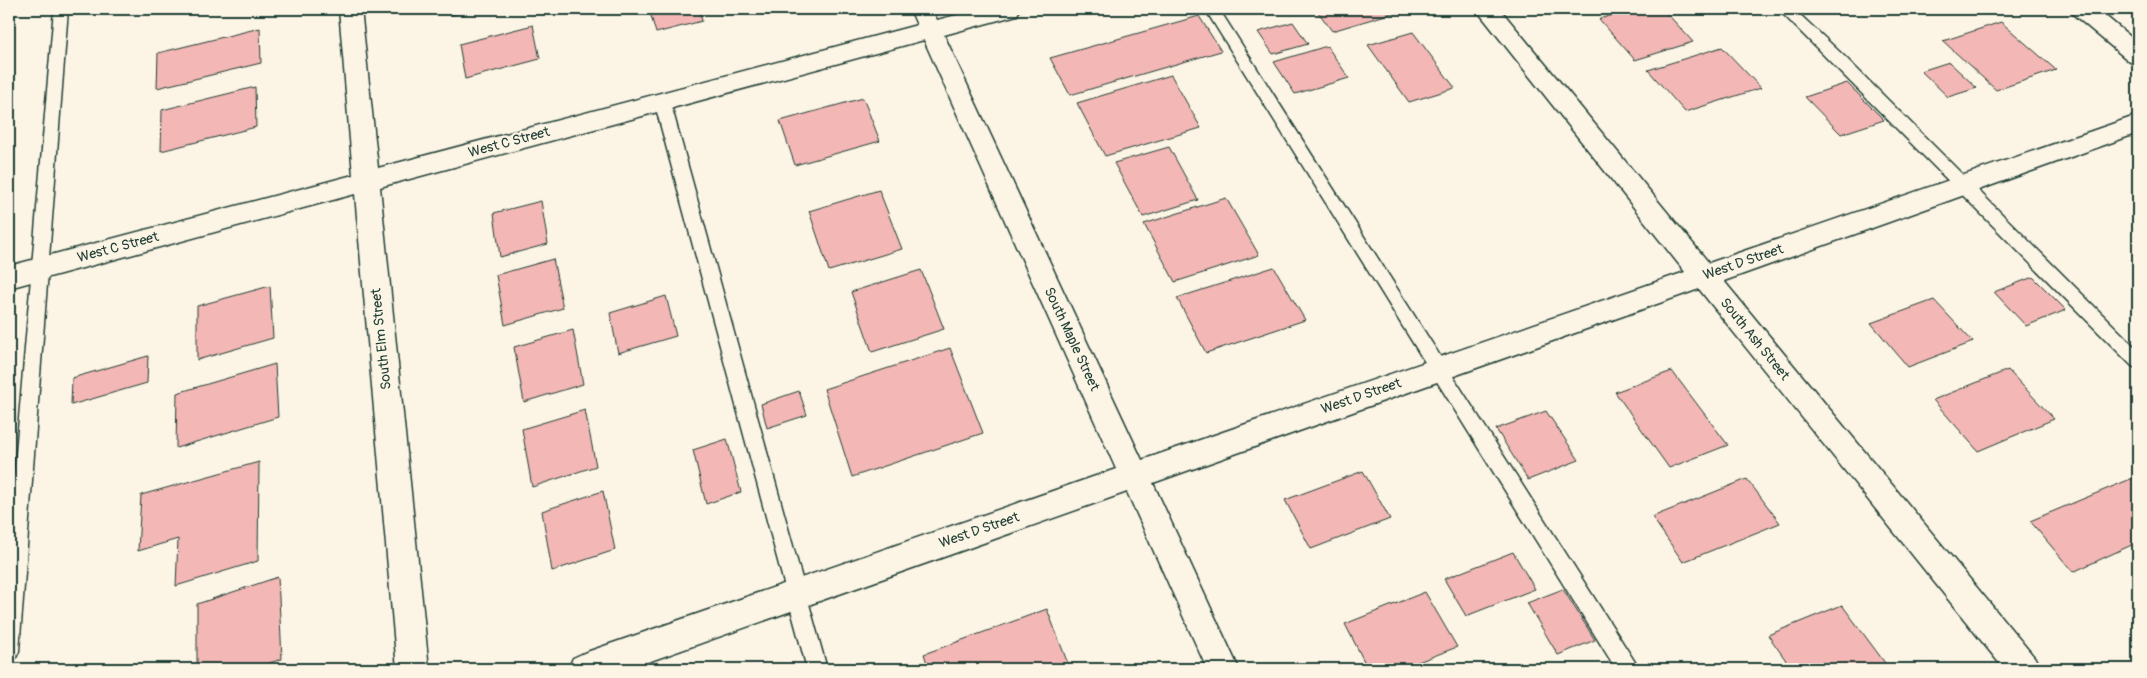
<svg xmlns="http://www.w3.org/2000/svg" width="2147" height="678" font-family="Pangolin,sans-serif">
<rect width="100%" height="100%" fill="#fcf5e5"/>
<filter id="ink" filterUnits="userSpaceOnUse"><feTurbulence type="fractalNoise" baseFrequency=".02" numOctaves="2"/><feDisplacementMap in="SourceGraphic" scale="10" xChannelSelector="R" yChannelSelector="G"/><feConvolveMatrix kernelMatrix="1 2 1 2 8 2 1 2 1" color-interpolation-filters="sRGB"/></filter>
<g filter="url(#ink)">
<!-- building -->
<g fill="#f3b7b5" stroke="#1f3d34">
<path d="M451,9H479L452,15Z"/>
<path d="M649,9H699L702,21L656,33Z"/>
<path d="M1316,9H1406L1332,31Z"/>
<path d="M1633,9H1663L1693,42L1635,60L1599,19Z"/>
<path d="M1199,16L1221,51L1070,95L1050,58Z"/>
<path d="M1293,22L1308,44L1273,54L1258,32Z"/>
<path d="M2001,22L2056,70L1996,90L1943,41Z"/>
<path d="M533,25L540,59L465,79L459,44Z"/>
<path d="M260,28L261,63L157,88L158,53Z"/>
<path d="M1413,32L1455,88L1409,102L1368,45Z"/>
<path d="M1327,46L1349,78L1295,94L1274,62Z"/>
<path d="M1722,47L1761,88L1685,112L1648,70Z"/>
<path d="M1949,62L1977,88L1948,97L1921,71Z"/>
<path d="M1171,75L1201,128L1105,156L1077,103Z"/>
<path d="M1847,83L1884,120L1841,134L1805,97Z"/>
<path d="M255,87L256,127L161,151L162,110Z"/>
<path d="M863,98L880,141L795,165L780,121Z"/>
<path d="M1169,147L1198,200L1143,217L1114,163Z"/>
<path d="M879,190L902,249L829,271L809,211Z"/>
<path d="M1226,198L1259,255L1175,282L1144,224Z"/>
<path d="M541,201L548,244L500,257L494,213Z"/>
<path d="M553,259L563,308L505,325L496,275Z"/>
<path d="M1274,267L1305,320L1206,353L1177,298Z"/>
<path d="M921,270L944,329L872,352L851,292Z"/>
<path d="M2033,277L2066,310L2026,326L1994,292Z"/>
<path d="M270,286L273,338L197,360V306Z"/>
<path d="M666,296L676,336L618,353L610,313Z"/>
<path d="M1934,300L1973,342L1908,367L1871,323Z"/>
<path d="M573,330L583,384L524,402L514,347Z"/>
<path d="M950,348L983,433L852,477L824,389Z"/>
<path d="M148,356L147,383L71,405L72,378Z"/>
<path d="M275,364L278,417L176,448L177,393Z"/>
<path d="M2008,370L2054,419L1978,451L1933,400Z"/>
<path d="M1672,371L1728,445L1669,468L1615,392Z"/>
<path d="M799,391L807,415L767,428L761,404Z"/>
<path d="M585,410L596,466L532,487L522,429Z"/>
<path d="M1546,411L1579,460L1528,480L1496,429Z"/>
<path d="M727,439L741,492L706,504L693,450Z"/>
<path d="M259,462L258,561L176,586L178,539L138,551L141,495Z"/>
<path d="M1363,471L1390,519L1311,549L1285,500Z"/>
<path d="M2133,478L2138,483V542L2073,572L2030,521Z"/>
<path d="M1747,479L1780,523L1683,562L1652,517Z"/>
<path d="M603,491L615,550L552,571L542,511Z"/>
<path d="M1513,552L1535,589L1466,616L1444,579Z"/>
<path d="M278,577L282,659L250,669H197V604Z"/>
<path d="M1563,589L1595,640L1558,655L1527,603Z"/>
<path d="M1425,592L1457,647L1408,666L1409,669H1368L1345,624Z"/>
<path d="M1842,605L1888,667L1882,669H1792L1768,635Z"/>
<path d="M1047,609L1070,669H929L924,654Z"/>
</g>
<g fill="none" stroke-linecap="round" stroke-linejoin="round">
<!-- lane casing -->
<g stroke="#1f3d34" stroke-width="3">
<g id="lane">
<path d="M54,9H68L19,651L16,658L9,661V535Z"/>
<path d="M1205,9H1219L1635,662L1638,669H1616Z"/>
<path d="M1778,9H1794L1844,56L2138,350V369L2132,366Z"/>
<path d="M662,95L667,97L670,101L827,669H807L654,101L657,97Z"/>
</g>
</g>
<!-- street casing -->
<g stroke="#1f3d34" stroke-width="3">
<path id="street" d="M339,9H361L378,168L917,25L910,9H932L937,20L980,9H1020L1017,15L944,35L1142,460L1685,272L1476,9H1500L1709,263L2138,115V133L1724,281L2035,658L2040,669H2004L1699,289L1153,483L1239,669H1207L1127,492L628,669H568L573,658L584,653L1116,469L924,40L380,187L429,669H397L355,194L9,288V266L353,175Z"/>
</g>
<!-- secondary casing -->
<g stroke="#1f3d34" stroke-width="3">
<path id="secondary" d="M2071,9H2097L2138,43V64L2130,62L2074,15Z"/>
</g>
<!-- lane -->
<use href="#lane" fill="#fcf5e5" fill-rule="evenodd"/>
<!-- street -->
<use href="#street" fill="#fcf5e5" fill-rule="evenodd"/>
<!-- secondary -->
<use href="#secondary" fill="#fcf5e5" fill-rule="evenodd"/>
</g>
</g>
<g text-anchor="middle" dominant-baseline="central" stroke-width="4.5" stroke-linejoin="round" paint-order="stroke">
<!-- street labels -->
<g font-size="14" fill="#1f3d34" stroke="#fcf5e5">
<text transform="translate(509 142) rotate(-15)">West C Street</text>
<text transform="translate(118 247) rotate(-15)">West C Street</text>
<text transform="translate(1743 262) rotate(-19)">West D Street</text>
<text transform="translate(381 339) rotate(-96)">South Elm Street</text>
<text transform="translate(1072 339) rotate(65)">South Maple Street</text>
<text transform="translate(1755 339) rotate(51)">South Ash Street</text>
<text transform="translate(1361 396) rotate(-19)">West D Street</text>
<text transform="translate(979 530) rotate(-19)">West D Street</text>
</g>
</g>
<!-- margin -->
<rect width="2147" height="678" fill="none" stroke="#fcf5e5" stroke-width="30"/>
<rect x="15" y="15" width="2117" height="648" fill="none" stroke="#1f3d34" stroke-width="2" filter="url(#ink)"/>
</svg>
